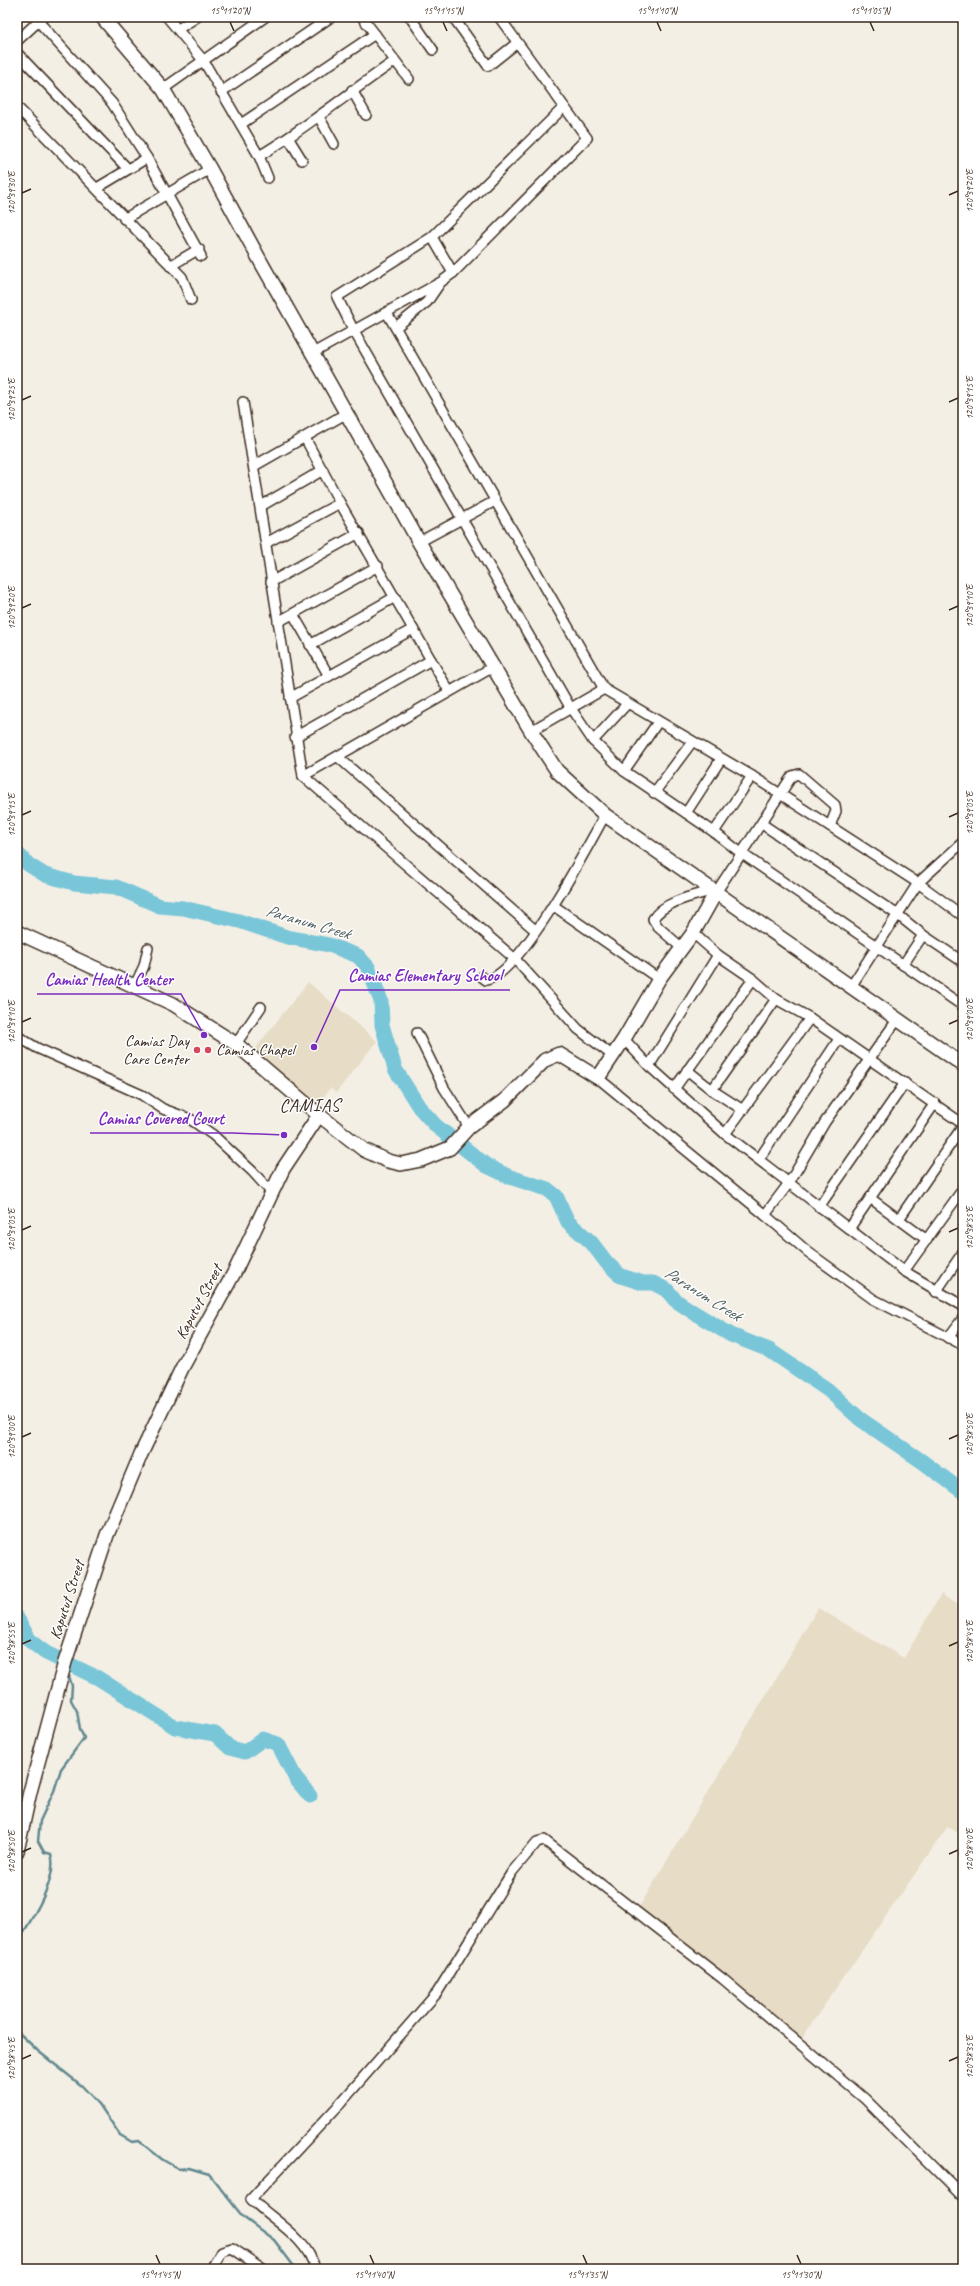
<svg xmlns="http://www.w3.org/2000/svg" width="980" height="2286" font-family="Caveat,sans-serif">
<rect width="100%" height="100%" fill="#f4efe5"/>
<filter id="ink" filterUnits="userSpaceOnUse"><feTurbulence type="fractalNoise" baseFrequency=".025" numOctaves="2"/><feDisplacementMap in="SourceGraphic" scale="8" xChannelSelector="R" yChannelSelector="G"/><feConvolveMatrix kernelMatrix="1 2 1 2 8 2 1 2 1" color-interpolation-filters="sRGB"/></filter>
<g filter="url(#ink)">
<!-- built -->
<g fill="#e7dcc6">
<path d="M308,982L377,1041L336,1093L330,1088L317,1107L251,1054Z"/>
<path d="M941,1594L963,1609V1837L948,1826L799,2042L638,1909L818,1608L904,1658Z"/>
</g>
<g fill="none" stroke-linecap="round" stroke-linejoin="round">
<!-- stream -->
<g stroke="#60888e" stroke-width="2.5">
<path d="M17,1943C30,1922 59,1879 51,1854L44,1852L38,1841L40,1821L54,1791L61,1769L84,1738L80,1729L77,1711L71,1700L72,1686L68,1672"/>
<path d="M17,2031L38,2051L82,2086L99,2104L120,2135L132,2142L139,2141L163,2160L179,2169L189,2168L209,2174L243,2217L274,2240L296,2269"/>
</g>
<!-- river -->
<g stroke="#79c6d8" stroke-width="15">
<path d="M17,853L29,865L45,875L74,883L116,887L160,906L183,908L239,921L287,937L329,945L358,956L368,967L381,1001L382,1025L395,1069L419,1107L436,1126L487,1166L510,1177L547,1189L556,1196L568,1222L591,1242L607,1263L621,1276L643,1283H653L667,1290L675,1300L693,1312L731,1335L769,1350L828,1390L860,1419L923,1462L963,1492"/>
<path d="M17,1618L30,1641L46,1653L98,1678L175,1727L215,1734L230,1748L245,1752L263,1739L278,1744L296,1779L310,1796"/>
</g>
<!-- street casing -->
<g stroke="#3b2a1e" stroke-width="12">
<g id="street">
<path d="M167,17L203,60L259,156L268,178"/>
<path d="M362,17L409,79"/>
<path d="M410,17L433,50"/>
<path d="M453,17L488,66L517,43"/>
<path d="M38,21L112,103L147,158L201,256"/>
<path d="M178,29L197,17"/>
<path d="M17,41L43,17"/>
<path d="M17,53L128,169"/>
<path d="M163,89L265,17"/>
<path d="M352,90L366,115"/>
<path d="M221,92L331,17"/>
<path d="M17,107L182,277L191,300"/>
<path d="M563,108L432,237L337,297L354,331L570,707L593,741L624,771L714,832L741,853L963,1006"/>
<path d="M319,117L334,144"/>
<path d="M241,124L375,34"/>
<path d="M289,139L302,160"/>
<path d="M259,156C307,128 349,92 395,61"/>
<path d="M97,188L147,158"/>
<path d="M124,219L210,169"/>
<path d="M432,237L453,273"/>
<path d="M170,266L199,249"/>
<path d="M387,313L604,689L752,776L918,883L963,916"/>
<path d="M396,327L427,302L440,283"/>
<path d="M313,353L441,282L453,273L587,138L499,17"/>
<path d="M243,402L303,776L515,959L578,1029L613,1056"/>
<path d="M305,438L340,503L449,691"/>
<path d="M254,466L347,413"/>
<path d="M261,506L323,470"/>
<path d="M419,542L495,501"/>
<path d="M266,543L340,503"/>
<path d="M271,582L359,533"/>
<path d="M293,614L329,676"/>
<path d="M278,622L378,566"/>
<path d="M310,645L395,597"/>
<path d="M290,698L413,629"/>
<path d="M531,731L604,689"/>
<path d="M295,737L431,660"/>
<path d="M593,741L627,704"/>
<path d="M338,757L535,930"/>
<path d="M624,771L658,722"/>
<path d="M303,776L493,667"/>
<path d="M654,793L692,742"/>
<path d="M686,813L721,759"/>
<path d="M762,824L898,915L923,935L963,962"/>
<path d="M714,832L752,776"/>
<path d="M715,894L792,776L799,774L835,805L836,811L830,826"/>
<path d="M554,906L659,979"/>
<path d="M693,933L718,955L753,979L776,999L810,1018L963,1124"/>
<path d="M682,948L658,927L653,919C663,902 692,896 711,891"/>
<path d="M903,965L923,935"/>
<path d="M482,977L486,980C520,975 587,848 605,815"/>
<path d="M135,985L144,966L148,948"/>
<path d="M850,988L918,883L963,842"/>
<path d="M417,1033L444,1088L469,1127"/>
<path d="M17,1036L37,1048L142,1095L163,1109L190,1119L213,1135L252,1171L272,1193"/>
<path d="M624,1039L649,1066L725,1134L904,1271L963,1306"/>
<path d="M236,1044L261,1007"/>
<path d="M649,1066L718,955"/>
<path d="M687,1070L712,1090L743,1110"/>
<path d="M598,1078L765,1215L789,1183L825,1122L897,1020"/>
<path d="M674,1089L753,979"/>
<path d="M712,1090L776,999"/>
<path d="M725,1134L810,1018"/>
<path d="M759,1159L839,1039"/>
<path d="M870,1198L927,1240"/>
<path d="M819,1207L905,1083"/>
<path d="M765,1215L808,1252L873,1299L963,1345"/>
<path d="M899,1219L963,1126"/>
<path d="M849,1229L935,1103"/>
<path d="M904,1271L963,1189"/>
<path d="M936,1292L963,1252"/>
<path d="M948,1338L963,1318"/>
<path d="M211,2269L222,2251L232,2248L263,2269"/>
<path d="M315,2269C308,2238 272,2220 251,2199L339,2105L437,1993L512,1872L537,1842L544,1840L723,1979L865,2099L963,2197"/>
</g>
</g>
<!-- secondary casing -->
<g stroke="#3b2a1e" stroke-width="16">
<g id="secondary">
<path d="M102,17L163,89L210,169L262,264L419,542L531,731L557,771L605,815L963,1065"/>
<path d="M17,932L173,1004L236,1044L319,1115L283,1169L235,1271L182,1368L141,1454L107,1535L65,1662L30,1792L17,1851"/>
<path d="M319,1115L364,1150L388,1161L401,1164L421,1160L450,1148L469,1127L505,1100L545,1060L559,1054L598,1078L624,1039L659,979L693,933L715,894"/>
</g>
</g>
<!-- street -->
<use href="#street" stroke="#fff" stroke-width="9"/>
<!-- secondary -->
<use href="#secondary" stroke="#fff" stroke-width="13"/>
</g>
</g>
<!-- ticks -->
<path fill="none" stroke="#3b2a1e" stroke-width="1.5" d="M230,22L234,31M443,22L447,31M657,22L661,31M870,22L874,31M22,193L31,189M949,195L958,191M22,400L31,396M949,402L958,398M22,608L31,604M949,610L958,606M22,815L31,811M949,817L958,813M22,1022L31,1018M949,1024L958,1020M22,1230L31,1226M949,1232L958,1228M22,1437L31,1433M949,1439L958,1435M22,1644L31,1640M949,1646L958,1642M22,1852L31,1848M949,1854L958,1850M22,2059L31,2055M949,2061L958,2057M156,2255L160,2264M370,2255L374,2264M583,2255L587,2264M797,2255L801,2264"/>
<!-- markers -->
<g fill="#d1495b" stroke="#fff" stroke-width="1.5">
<circle cx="197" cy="1050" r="4"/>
<circle cx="208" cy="1050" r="4"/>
</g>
<g text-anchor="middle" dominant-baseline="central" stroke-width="3" stroke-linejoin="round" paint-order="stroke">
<!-- poi labels -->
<g font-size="16" fill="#3b2a1e" stroke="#fff" text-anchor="end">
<text x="189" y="1041">Camias Day<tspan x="189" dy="18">Care Center</tspan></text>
<text x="216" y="1050" text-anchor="start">Camias Chapel</text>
</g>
<!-- street labels -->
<g font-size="16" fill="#3b2a1e" stroke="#fff">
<text transform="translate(199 1302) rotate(-62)">Kaputut Street</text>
<text transform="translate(67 1600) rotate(-72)">Kaputut Street</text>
</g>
<!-- water labels -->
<g font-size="17" font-style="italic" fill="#51615f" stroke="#fff">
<text transform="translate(308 922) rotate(16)">Paranum Creek</text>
<text transform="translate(703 1294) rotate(32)">Paranum Creek</text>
</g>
<!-- quarter labels -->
<g font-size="18" letter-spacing="1" fill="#3b2a1e" stroke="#fff">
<text x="310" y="1105">CAMIAS</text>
</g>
</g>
<!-- callouts -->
<path fill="none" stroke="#7b2cbf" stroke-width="1.5" d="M314 1047L340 990H510M204 1035L181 994H37M284 1135L233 1133H90"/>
<g fill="#7b2cbf" stroke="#fff" stroke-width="1.5">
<circle cx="314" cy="1047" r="4"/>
<circle cx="204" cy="1035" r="4"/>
<circle cx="284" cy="1135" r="4"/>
</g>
<g font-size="17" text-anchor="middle" font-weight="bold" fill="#7b2cbf" stroke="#fff" stroke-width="3" stroke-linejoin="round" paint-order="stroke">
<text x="425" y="981">Camias Elementary School</text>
<text x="109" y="985">Camias Health Center</text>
<text x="161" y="1124">Camias Covered Court</text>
</g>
<!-- margin -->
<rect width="980" height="2286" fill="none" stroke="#fff" stroke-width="44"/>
<rect x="22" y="22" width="936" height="2242" fill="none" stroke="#3b2a1e" stroke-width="1.5"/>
<g font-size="10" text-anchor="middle" fill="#3b2a1e">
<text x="230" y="14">15°11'20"N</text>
<text x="443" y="14">15°11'15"N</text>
<text x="657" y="14">15°11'10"N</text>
<text x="870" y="14">15°11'05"N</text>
<text transform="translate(969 191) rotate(-90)" y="4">120°39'20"E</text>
<text transform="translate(11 193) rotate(-90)" y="4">120°39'30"E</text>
<text transform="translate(969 398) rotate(-90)" y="4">120°39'15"E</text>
<text transform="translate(11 400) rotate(-90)" y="4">120°39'25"E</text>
<text transform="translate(969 606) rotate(-90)" y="4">120°39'10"E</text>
<text transform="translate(11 608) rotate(-90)" y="4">120°39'20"E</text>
<text transform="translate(969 813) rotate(-90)" y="4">120°39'05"E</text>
<text transform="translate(11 815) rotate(-90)" y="4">120°39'15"E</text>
<text transform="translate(969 1020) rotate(-90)" y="4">120°39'00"E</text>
<text transform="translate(11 1022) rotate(-90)" y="4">120°39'10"E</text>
<text transform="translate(969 1228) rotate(-90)" y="4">120°38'55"E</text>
<text transform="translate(11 1230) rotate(-90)" y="4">120°39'05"E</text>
<text transform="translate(969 1435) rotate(-90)" y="4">120°38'50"E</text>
<text transform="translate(11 1437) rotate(-90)" y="4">120°39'00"E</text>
<text transform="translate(969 1642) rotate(-90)" y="4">120°38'45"E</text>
<text transform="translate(11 1644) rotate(-90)" y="4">120°38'55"E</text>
<text transform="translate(969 1850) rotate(-90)" y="4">120°38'40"E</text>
<text transform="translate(11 1852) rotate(-90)" y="4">120°38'50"E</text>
<text transform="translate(969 2057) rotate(-90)" y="4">120°38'35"E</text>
<text transform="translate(11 2059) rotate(-90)" y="4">120°38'45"E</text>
<text x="160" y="2278">15°11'45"N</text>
<text x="374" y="2278">15°11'40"N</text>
<text x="587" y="2278">15°11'35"N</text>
<text x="801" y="2278">15°11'30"N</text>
</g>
</svg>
